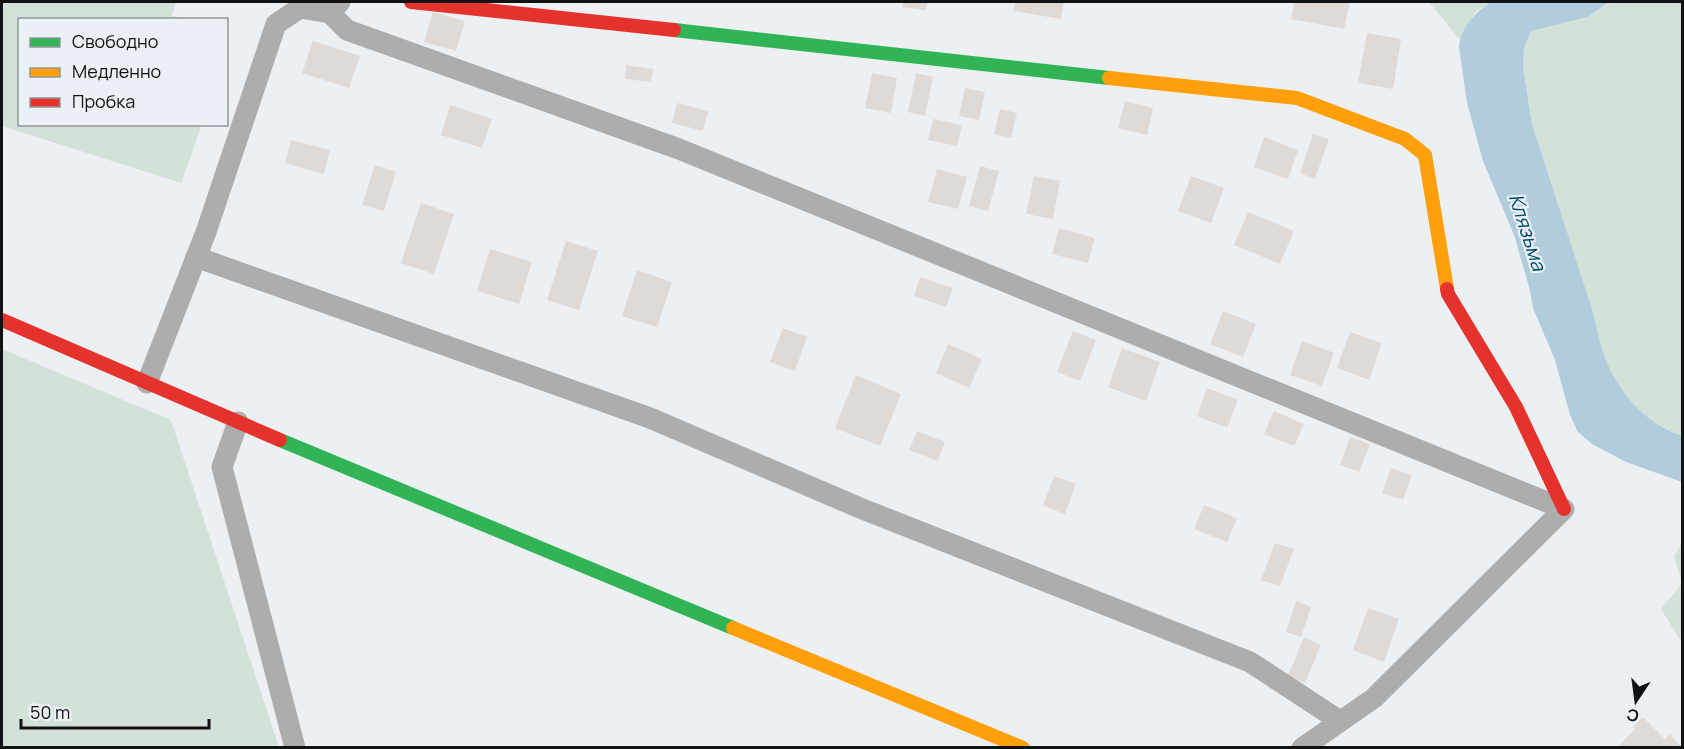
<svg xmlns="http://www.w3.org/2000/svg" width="1684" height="749" font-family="Manrope,sans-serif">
<rect width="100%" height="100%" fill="#edf0f3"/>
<!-- green -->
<g fill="#d2e2d8">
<path d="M2,2H176L172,16L195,19L20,20V124L202,125L181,183L2,126Z"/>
<path d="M1429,2H1491L1475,12L1460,40Z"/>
<path d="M1610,2H1682V436C1644,423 1616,390 1603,352C1598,339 1597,325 1593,312L1532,124L1523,67L1524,49L1531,31C1557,23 1588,20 1610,2Z"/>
<path d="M2,349L171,420L279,747H2Z"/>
<path d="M1682,543V640L1679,638L1661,609L1682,583L1674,556Z"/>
</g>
<!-- water -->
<path fill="#b0ccdd" d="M1491,2H1610L1587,17L1531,31L1524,49L1523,67L1532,124L1593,312C1597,325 1598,339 1603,352C1616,390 1644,423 1682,436V482L1626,462L1592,444L1578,432L1570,415L1555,360L1533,308L1530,290L1514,235L1483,161L1467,103L1459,47C1461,28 1475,12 1491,2Z"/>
<!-- building -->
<g fill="#e0dad7">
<path d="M903,2H928L926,10L902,7Z"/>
<path d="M1015,2H1064L1061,19L1013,11Z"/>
<path d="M1294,2H1350L1344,29L1291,19Z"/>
<path d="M433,12L465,21L456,51L424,42Z"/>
<path d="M1367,33L1401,39L1393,89L1358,83Z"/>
<path d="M313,41L360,56L349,88L302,73Z"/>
<path d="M626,65L653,69L651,82L625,79Z"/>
<path d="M872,73L897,78L891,113L865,108Z"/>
<path d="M916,73L933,77L925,116L908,112Z"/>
<path d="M965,88L985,92L979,120L959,116Z"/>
<path d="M1125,101L1153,108L1147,135L1118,128Z"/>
<path d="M677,103L708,111L703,131L672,123Z"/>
<path d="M450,105L492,119L482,148L441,135Z"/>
<path d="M1000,109L1017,113L1011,138L994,134Z"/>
<path d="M933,119L962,125L957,146L928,140Z"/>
<path d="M1313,134L1329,139L1315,179L1300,173Z"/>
<path d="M1264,137L1298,150L1288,179L1254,167Z"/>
<path d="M291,140L330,150L324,174L285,163Z"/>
<path d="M375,165L396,172L384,211L362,205Z"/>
<path d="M980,166L999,171L988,211L969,206Z"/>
<path d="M937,169L967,177L958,209L928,202Z"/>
<path d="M1034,176L1060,181L1053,219L1026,214Z"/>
<path d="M1191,176L1224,188L1211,223L1178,211Z"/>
<path d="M421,203L454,214L434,274L401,263Z"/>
<path d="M1248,212L1294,231L1280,264L1234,245Z"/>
<path d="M1059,228L1095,238L1088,263L1052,254Z"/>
<path d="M566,241L598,251L579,310L547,300Z"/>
<path d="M490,249L532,262L519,304L477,291Z"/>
<path d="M637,270L672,282L657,327L622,316Z"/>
<path d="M920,277L953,288L946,307L914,296Z"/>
<path d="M1223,311L1256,324L1243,357L1210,344Z"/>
<path d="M783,328L807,337L795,371L770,362Z"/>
<path d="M1073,331L1096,340L1080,381L1057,372Z"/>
<path d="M1350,332L1382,343L1369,380L1337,368Z"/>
<path d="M1302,341L1334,353L1322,386L1290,375Z"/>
<path d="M948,344L982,359L969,388L936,373Z"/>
<path d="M1122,348L1160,362L1146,401L1108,387Z"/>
<path d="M856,375L901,394L880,446L835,428Z"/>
<path d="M1207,388L1238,400L1227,428L1197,416Z"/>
<path d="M1274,411L1304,424L1294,446L1264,434Z"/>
<path d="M917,431L945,442L938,461L909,450Z"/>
<path d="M1350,437L1370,444L1359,472L1340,465Z"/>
<path d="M1391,468L1412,475L1403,500L1382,493Z"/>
<path d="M1054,476L1076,484L1065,514L1043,506Z"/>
<path d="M1204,505L1237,518L1227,542L1194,529Z"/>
<path d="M1275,543L1294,549L1280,586L1261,580Z"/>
<path d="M1296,601L1311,607L1301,637L1286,632Z"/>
<path d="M1368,608L1399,619L1384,662L1353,650Z"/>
<path d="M1304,637L1321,645L1305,683L1288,676Z"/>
<path d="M1643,717L1665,739L1670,734L1682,748H1617L1635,729L1633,727Z"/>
</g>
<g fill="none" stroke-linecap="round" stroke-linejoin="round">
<!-- street -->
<g stroke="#adadae" stroke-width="21">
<path d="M340,2L330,13L347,30L679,149L1564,509L1374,698L1302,748"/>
<path d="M196,257L650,418L860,508L1250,662L1340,721"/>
<path d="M147,383L206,232L276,24L300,8L330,13"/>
<path d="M238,422L222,467L295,748"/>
</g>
<!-- fast -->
<g stroke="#30b455" stroke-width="14">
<path d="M674,30L1109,78"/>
<path d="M280,440L733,628"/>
</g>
<!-- slow -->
<g stroke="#ff9f0a" stroke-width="14">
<path d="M1109,78L1297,98L1405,139L1425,155L1447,289"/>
<path d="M733,628L1023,748"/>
</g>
<!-- jam -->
<g stroke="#e5322d" stroke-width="14">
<path d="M411,2L674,30"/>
<path d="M1447,289L1448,294L1516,407L1564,509"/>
<path d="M2,320L280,440"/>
</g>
</g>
<g text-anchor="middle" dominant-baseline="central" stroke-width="4.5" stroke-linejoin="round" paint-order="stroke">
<!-- water labels -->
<g font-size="20" font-style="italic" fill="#004c6a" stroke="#eaf0f6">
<text transform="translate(1528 232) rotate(72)">Клязьма</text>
</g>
</g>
<!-- border -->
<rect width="1684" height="749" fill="none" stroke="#111214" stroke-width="6"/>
<!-- legend -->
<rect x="18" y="18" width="210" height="108" fill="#eaf0f6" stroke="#93979c" stroke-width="1.5"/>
<rect x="30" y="38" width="30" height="9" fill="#30b455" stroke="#93979c" stroke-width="1.5"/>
<text x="72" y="48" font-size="18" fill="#111214">Свободно</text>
<rect x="30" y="68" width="30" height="9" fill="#ff9f0a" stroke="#93979c" stroke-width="1.5"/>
<text x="72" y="78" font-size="18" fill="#111214">Медленно</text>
<rect x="30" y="98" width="30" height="9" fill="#e5322d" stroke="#93979c" stroke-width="1.5"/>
<text x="72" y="108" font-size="18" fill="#111214">Пробка</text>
<!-- north arrow -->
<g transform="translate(1636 701) rotate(193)" stroke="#eaf0f6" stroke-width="4.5" paint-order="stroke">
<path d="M0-4.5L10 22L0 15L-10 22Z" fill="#111214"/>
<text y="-9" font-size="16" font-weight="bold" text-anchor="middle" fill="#111214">С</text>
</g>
<!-- scale -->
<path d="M21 719v9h188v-9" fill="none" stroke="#111214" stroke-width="3"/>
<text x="30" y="719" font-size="18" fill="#111214" stroke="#eaf0f6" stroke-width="4.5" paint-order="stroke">50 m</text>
</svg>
